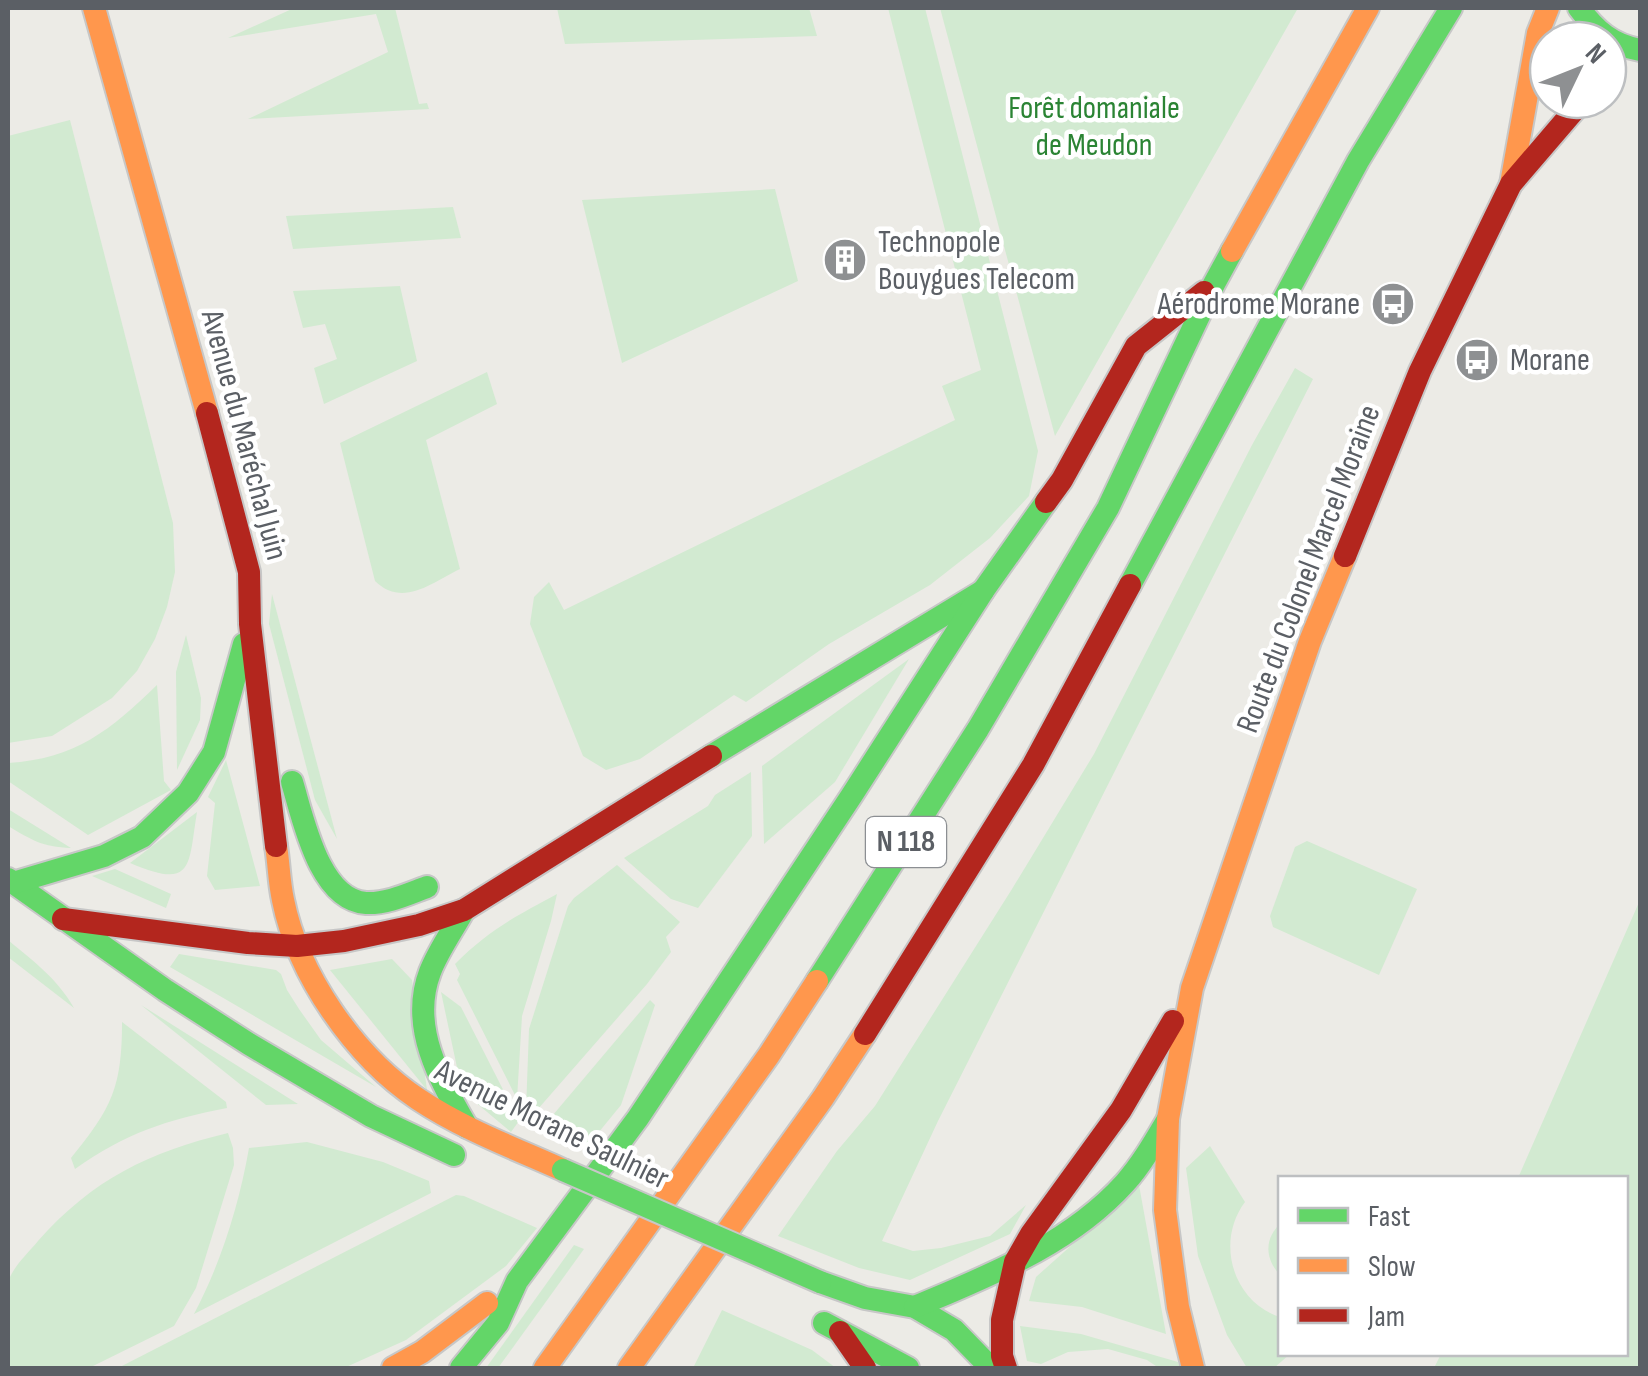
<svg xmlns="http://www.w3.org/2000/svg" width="1648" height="1376" font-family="'Sofia Sans Condensed',sans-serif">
<rect width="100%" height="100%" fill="#ecebe6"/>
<!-- green -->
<g fill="#d2ead1">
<path d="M294,8H395L419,104L427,103L429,109L248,119L388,52L376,14L228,38Z"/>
<path d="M557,8H809L817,36L565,44Z"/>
<path d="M888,8H925L1038,451L1029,496L990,538L930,585L829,644L746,702L734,695L640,759L606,770L583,756L530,624L534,597L549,582L564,610L955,420L942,386L981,370Z"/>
<path d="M940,8H1298L1055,436Z"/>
<path d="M70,120L173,523L175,572L167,607L155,639L137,671L112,698L52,736L8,743V136Z"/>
<path d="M775,189L798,281L622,363L582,200Z"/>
<path d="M453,207L461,238L293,249L286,216Z"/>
<path d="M400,286L417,361L324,404L314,368L337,359L325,324L303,328L293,291Z"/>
<path d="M1295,368L1313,379L938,1121L882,1241L913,1251L941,1248L990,1236L1026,1205L1010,1234L910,1280L859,1268L778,1236L837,1151L875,1106L1012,889L1094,754L1252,445Z"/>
<path d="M487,372L497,404L426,440L460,569C431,583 403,608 375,581L340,443Z"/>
<path d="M272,594L337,839L315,800L269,624Z"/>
<path d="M186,635L201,698L200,720L177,770L176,672Z"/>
<path d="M909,659L835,782L764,844L762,766Z"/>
<path d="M157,685L164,781L171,790L88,835L8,781V763C75,759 111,730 157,685Z"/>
<path d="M226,760L260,886L215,890L207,876L215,803L208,797Z"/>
<path d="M751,772L752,836L698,908L671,899L624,858L708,806L715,795Z"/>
<path d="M8,809L71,848C42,847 32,840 8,826Z"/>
<path d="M197,812C188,867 194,890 130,863Z"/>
<path d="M1307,841L1417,889L1379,975L1273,927L1270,916L1295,847Z"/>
<path d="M617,865L680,922L666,937L671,952L647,984L531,1117L526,1110L529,1029L568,906L574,898Z"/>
<path d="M115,869L171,894L166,908L92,876Z"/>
<path d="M557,894L551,921L522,1016L517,1099L457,980L460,974L455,964C489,930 516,916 557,894Z"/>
<path d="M1640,900V1368H1434L1441,1354H1626V1178H1518Z"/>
<path d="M8,940C33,961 57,978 74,1008L8,957Z"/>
<path d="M179,954L276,970L281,974L287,990L299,1009L321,1040L376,1087L170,967Z"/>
<path d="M392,959L412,980L427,1090L330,970Z"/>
<path d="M441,992L461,1007L519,1121L511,1132L462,1091Z"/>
<path d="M650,1000L655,1005L621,1105L585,1149L571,1141L553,1115Z"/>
<path d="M141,1005L298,1104L266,1105Z"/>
<path d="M122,1022L226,1102L227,1108C166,1120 126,1133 75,1169L71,1158C112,1108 122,1087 122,1022Z"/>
<path d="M228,1133L233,1148L234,1165L196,1288L174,1326L89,1368H8C7,1351 3,1290 10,1277C16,1264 29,1252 38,1241C93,1179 149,1152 228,1133Z"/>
<path d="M307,1142L383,1162L429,1181L431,1193L194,1314C221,1263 239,1205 249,1148Z"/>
<path d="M1210,1146L1245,1202C1215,1242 1233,1302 1280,1317V1354H1290L1274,1368H1247L1227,1335L1198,1256L1186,1168Z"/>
<path d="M1139,1185L1166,1334L1082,1307L1029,1301L1036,1277Z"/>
<path d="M456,1195L464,1196L537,1228L506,1266L406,1340L344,1368H118Z"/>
<path d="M1280,1224V1275C1265,1259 1264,1239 1280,1224Z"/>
<path d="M574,1245L584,1249L498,1368H486Z"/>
<path d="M722,1310L812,1350L836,1368H693Z"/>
<path d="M1020,1326L1081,1334L1178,1362L1180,1368H1159L1147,1360L1108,1349L1068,1352L1041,1364L1027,1361Z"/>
</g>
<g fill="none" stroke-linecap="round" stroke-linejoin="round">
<!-- fast casing -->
<g stroke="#c7c7c7" stroke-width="26">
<g id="fast">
<path d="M1579,8C1596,31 1612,45 1640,50"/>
<path d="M1130,585L1358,161L1451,8"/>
<path d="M711,756L983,591"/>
<path d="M292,782C303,818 319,900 366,903C387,904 408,894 427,887"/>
<path d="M8,879L165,990L249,1044L371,1116L454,1155"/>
<path d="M13,883L104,856L142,837L188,793L214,752L244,644"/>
<path d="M464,910C453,930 438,951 430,972C409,1027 440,1080 467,1127"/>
<path d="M817,981L978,729L1108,508L1214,284L1232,251"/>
<path d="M820,1282L865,1298L915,1307L954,1330L991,1368"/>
<path d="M915,1307C990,1275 1069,1245 1125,1183C1142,1164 1155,1141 1168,1119"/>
<path d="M824,1323L908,1368"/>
<path d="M461,1368L498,1323L517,1281L638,1118L852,795L983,591L1046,502"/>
</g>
</g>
<!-- slow casing -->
<g stroke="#c7c7c7" stroke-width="26">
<g id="slow">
<path d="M94,8L207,413"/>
<path d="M1511,184L1538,33L1548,8"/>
<path d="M1232,251L1368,8"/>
<path d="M276,846C279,864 279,882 283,900C298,975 355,1057 418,1099C463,1129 514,1148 563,1170"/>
<path d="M393,1368L422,1352L487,1303"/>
<path d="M545,1368L769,1055L817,981"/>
<path d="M629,1368L823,1098L865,1034"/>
<path d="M1193,1368L1178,1307L1165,1210L1168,1119L1192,988L1310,641L1345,556"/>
</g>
</g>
<!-- jam casing -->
<g stroke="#c7c7c7" stroke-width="26">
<g id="jam">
<path d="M207,413L249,572L250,624L276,846"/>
<path d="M1046,502L1062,480L1136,346L1204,292"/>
<path d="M1345,556L1420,371L1511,184L1583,100"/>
<path d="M63,919L248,943L297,946L344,941L419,925L464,910L711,756"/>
<path d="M865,1034L1033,765L1130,585"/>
<path d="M840,1332L865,1368"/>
<path d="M1006,1368L1002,1356V1320L1015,1262L1031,1234L1121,1110L1173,1021"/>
</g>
</g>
<!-- fast -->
<use href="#fast" stroke="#63d668" stroke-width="22"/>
<!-- slow -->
<use href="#slow" stroke="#ff974d" stroke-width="22"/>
<!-- jam -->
<use href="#jam" stroke="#b3261e" stroke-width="22"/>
<!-- fast-bridge casing -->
<g stroke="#c7c7c7" stroke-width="26" stroke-linecap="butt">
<path id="fast-bridge" d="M563,1170L820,1282"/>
</g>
<!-- fast-bridge -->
<use href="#fast-bridge" stroke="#63d668" stroke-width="22"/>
</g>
<!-- icons -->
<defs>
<g id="building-disc" transform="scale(2.25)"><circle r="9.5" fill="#8e9092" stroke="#fff"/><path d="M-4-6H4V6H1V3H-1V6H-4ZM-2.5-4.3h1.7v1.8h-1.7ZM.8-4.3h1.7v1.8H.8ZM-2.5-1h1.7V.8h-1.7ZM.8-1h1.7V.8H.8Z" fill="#fff"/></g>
<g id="bus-disc" transform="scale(2.25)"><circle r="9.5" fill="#8e9092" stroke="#fff"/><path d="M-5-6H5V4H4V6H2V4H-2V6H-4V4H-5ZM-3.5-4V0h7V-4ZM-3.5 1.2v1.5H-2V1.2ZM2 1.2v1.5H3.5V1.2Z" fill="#fff"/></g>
</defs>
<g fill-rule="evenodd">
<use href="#building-disc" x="845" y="260"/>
<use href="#bus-disc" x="1393" y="304"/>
<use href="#bus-disc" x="1477" y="360"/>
</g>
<g text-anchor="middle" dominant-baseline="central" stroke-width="9" stroke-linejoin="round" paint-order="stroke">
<!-- shield labels -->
<rect fill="#fff" stroke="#8c8f93" stroke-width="2.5" x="866" y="817" width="80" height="50" rx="8"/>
<g font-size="30" font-weight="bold" fill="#5b5f65">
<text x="906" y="842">N 118</text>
</g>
<!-- park labels -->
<g font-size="32" fill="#2b8434" stroke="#fff">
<text x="1094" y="108">Forêt domaniale<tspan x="1094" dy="37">de Meudon</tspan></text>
</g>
<!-- poi labels -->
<g font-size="32" fill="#5b5f65" stroke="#fff" text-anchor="start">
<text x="878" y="242">Technopole<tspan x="878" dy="37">Bouygues Telecom</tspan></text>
<text x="1360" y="304" text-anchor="end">Aérodrome Morane</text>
<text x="1510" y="360">Morane</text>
</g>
<!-- street labels -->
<g font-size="32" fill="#5b5f65" stroke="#fff">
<text transform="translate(244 435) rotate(75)">Avenue du Maréchal Juin</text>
<text transform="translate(1309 569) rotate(-69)">Route du Colonel Marcel Moraine</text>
<text transform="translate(552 1125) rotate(26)">Avenue Morane Saulnier</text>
</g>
</g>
<!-- border -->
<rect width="1648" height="1376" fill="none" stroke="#5b5f65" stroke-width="20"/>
<!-- legend -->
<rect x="1278" y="1176" width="350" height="180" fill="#ffffff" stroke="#bdbfc1" stroke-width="2.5"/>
<rect x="1298" y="1208" width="50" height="15" fill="#63d668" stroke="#bdbfc1" stroke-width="2.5"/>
<text x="1368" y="1226" font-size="30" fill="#5b5f65">Fast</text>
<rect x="1298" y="1258" width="50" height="15" fill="#ff974d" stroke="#bdbfc1" stroke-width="2.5"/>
<text x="1368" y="1276" font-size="30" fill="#5b5f65">Slow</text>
<rect x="1298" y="1308" width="50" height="15" fill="#b3261e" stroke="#bdbfc1" stroke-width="2.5"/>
<text x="1368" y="1326" font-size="30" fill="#5b5f65">Jam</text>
<!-- north arrow -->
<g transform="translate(1578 70) rotate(47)"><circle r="48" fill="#ffffff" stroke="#bdbfc1" stroke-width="2.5"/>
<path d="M0-8L18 38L0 25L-18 38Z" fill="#8e9092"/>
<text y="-15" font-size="28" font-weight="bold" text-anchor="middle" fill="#5b5f65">N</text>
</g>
</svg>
